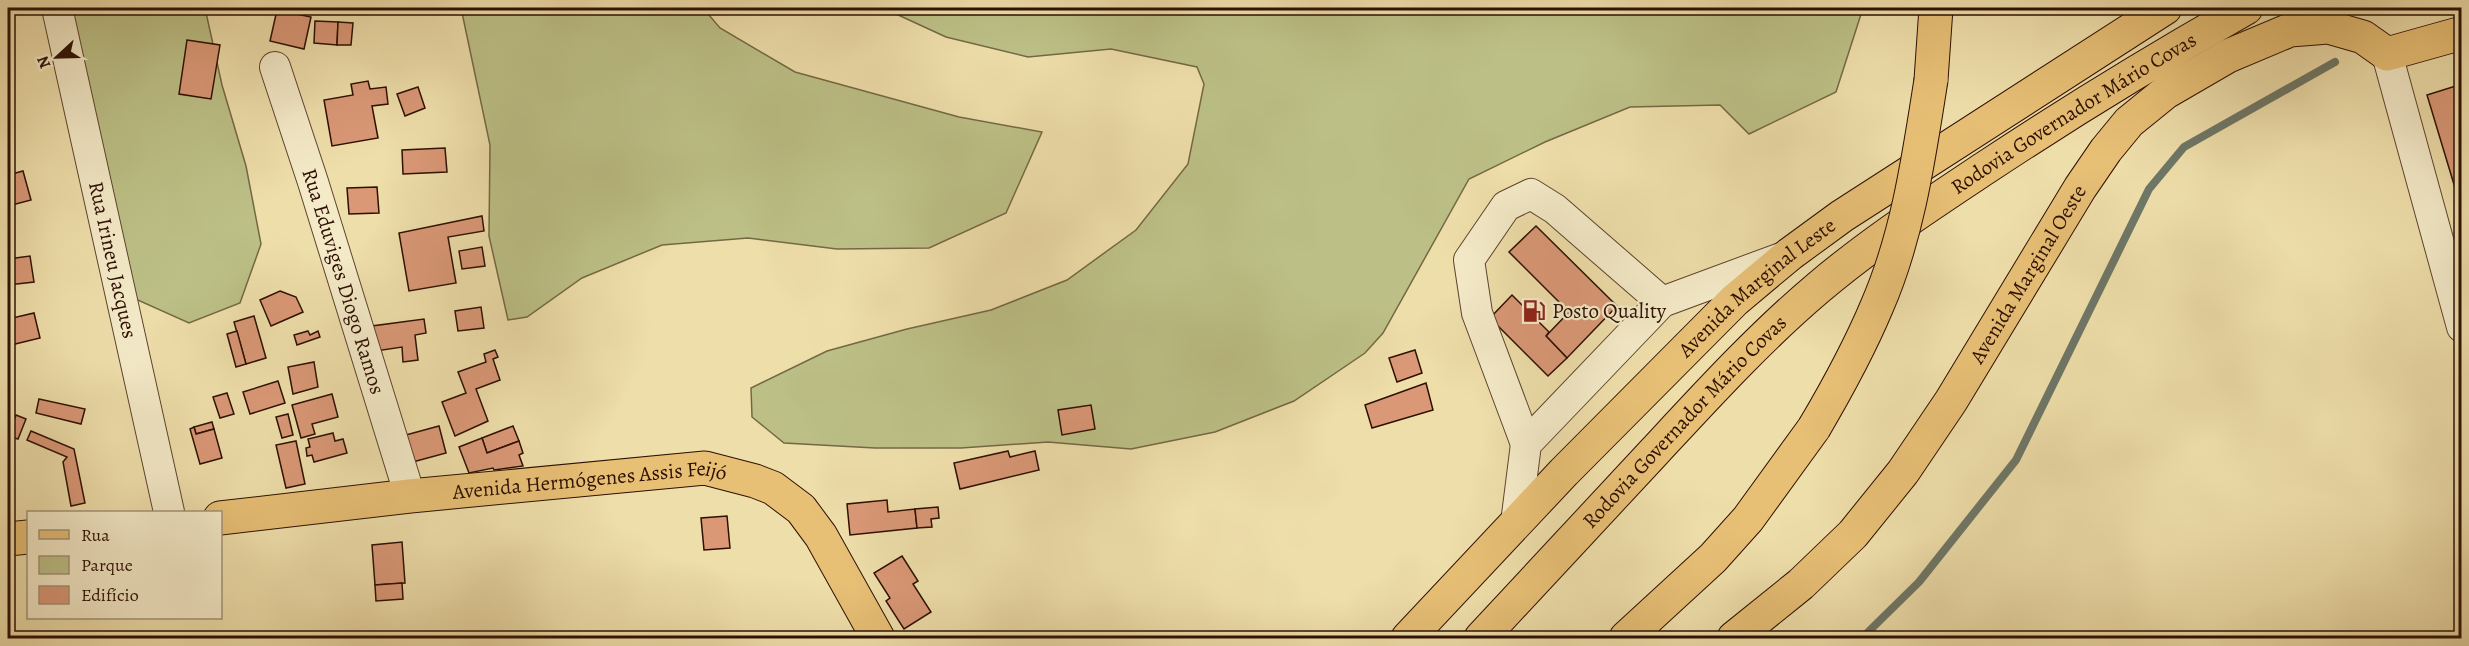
<svg xmlns="http://www.w3.org/2000/svg" width="2469" height="646" font-family="Alegreya,serif">
<rect width="100%" height="100%" fill="#eedeaa"/>
<filter id="stains"><feTurbulence type="fractalNoise" baseFrequency=".00333" numOctaves="4"/><feColorMatrix values="0 0 0 0 .2 0 0 0 0 .09 0 0 0 0 .02 0 0 0 .5 -.17"/></filter>
<radialGradient id="worn" r=".72"><stop offset=".6" stop-color="#630" stop-opacity="0"/><stop offset="1" stop-color="#630" stop-opacity=".3"/></radialGradient>
<!-- green -->
<g fill="#bcc086" stroke="#746844" stroke-width="1.5">
<path d="M43,8H205L222,85L246,166L261,244L240,303L189,323L122,293Z"/>
<path d="M461,8H703L720,28L795,72L959,117L1042,132L1006,213L929,248L837,249L748,238L662,245L582,278L527,317L508,320L489,236L490,145Z"/>
<path d="M883,8H1863L1836,92L1749,134L1720,105L1630,107L1545,142L1469,179L1383,333L1365,353L1294,401L1215,432L1131,449L1048,442L961,448H875L784,443L752,417L751,388L827,351L907,329L991,310L1067,280L1136,230L1188,164L1204,84L1197,67L1111,49L1028,57L946,37Z"/>
</g>
<g fill="none" stroke-linecap="round" stroke-linejoin="round">
<!-- stream -->
<g stroke="#6e7767" stroke-width="8">
<path d="M1355,638H1368"/>
<path d="M1862,638L1919,582L2016,460L2149,189L2184,147L2335,62"/>
</g>
</g>
<!-- building -->
<g fill="#da9877" stroke="#2d1003" stroke-width="1.5">
<path d="M277,10L311,17L304,49L270,41Z"/>
<path d="M315,21L338,22L337,45L314,43Z"/>
<path d="M338,22L353,23L351,45H337Z"/>
<path d="M187,40L220,45L211,99L179,94Z"/>
<path d="M368,81L370,89L386,87L388,104L372,106L378,138L332,146L324,100L353,95L351,84Z"/>
<path d="M2462,84V211L2427,95Z"/>
<path d="M418,87L425,108L405,116L397,94Z"/>
<path d="M445,148L447,172L403,174L402,150Z"/>
<path d="M23,171L31,200L8,206V175Z"/>
<path d="M377,187L379,213L349,214L347,188Z"/>
<path d="M482,216L484,231L448,237L456,283L409,291L399,233Z"/>
<path d="M1536,226L1617,306L1567,358L1546,336L1569,312L1509,252Z"/>
<path d="M482,247L485,266L462,269L459,251Z"/>
<path d="M30,256L34,282L8,285V259Z"/>
<path d="M280,291L296,297L303,312L271,326L260,300Z"/>
<path d="M1512,295L1549,332L1546,336L1567,358L1548,376L1490,318Z"/>
<path d="M481,307L484,328L458,331L455,311Z"/>
<path d="M34,313L40,338L11,345L8,319Z"/>
<path d="M254,316L266,358L246,364L234,322Z"/>
<path d="M424,319L426,333L415,335L418,360L403,362L402,347L376,351L372,326Z"/>
<path d="M237,331L246,364L236,367L227,334Z"/>
<path d="M308,331L310,335L318,331L320,337L297,345L294,335Z"/>
<path d="M495,350L498,357L493,359L500,380L476,389L488,421L455,436L442,402L466,393L458,372L486,362L484,354Z"/>
<path d="M1415,350L1422,373L1397,382L1389,358Z"/>
<path d="M314,362L318,387L293,394L288,367Z"/>
<path d="M278,381L285,403L250,414L243,392Z"/>
<path d="M1426,383L1433,410L1372,428L1365,405Z"/>
<path d="M227,393L234,414L220,418L213,397Z"/>
<path d="M332,394L338,417L312,424L315,434L301,438L292,405Z"/>
<path d="M39,399L85,409L81,424L36,413Z"/>
<path d="M1091,405L1095,429L1062,435L1058,410Z"/>
<path d="M288,414L293,435L282,438L276,417Z"/>
<path d="M16,415L26,419L18,439L8,436Z"/>
<path d="M212,422L214,429L196,434L194,427Z"/>
<path d="M439,426L446,453L409,463L402,436Z"/>
<path d="M513,426L519,441L487,453L482,438Z"/>
<path d="M194,427L196,434L214,429L222,458L200,464L190,429Z"/>
<path d="M31,431L74,449L85,503L71,506L63,462L67,457L27,440Z"/>
<path d="M333,433L335,441L343,439L347,453L314,462L312,455L307,456L306,448L310,447L308,439Z"/>
<path d="M482,438L487,453L519,441L523,453L519,455L523,466L494,470L493,468L469,473L459,447Z"/>
<path d="M296,441L305,484L286,488L276,445Z"/>
<path d="M1008,451L1010,457L1035,451L1039,470L960,489L954,463Z"/>
<path d="M887,500L888,512L915,509L917,528L850,535L847,504Z"/>
<path d="M938,507L939,518L931,519L932,527L917,528L915,509Z"/>
<path d="M727,516L730,548L704,550L701,518Z"/>
<path d="M402,542L405,583L375,585L372,545Z"/>
<path d="M902,556L918,581L913,584L931,612L904,629L886,601L890,598L874,573Z"/>
<path d="M402,583L403,599L376,601L375,585Z"/>
</g>
<g fill="none" stroke-linecap="round" stroke-linejoin="round">
<!-- minor casing -->
<g stroke="#5d442d" stroke-width="32">
<g id="minor">
<path id="s1" d="M57,8L169,512"/>
<path d="M2387,54L2462,327"/>
<path id="s2" d="M275,67L313,182L410,496"/>
<path d="M1526,444L1477,313L1469,260L1506,206L1531,194L1555,209L1662,302"/>
<path d="M1516,523L1526,444L1662,302L1781,258"/>
</g>
</g>
<!-- major casing -->
<g stroke="#2d1003" stroke-width="35">
<g id="major">
<path id="s3" d="M220,518L410,496L705,468L755,481L773,488L801,509L821,536L878,638"/>
<path d="M8,539L28,537"/>
<path id="s4" d="M1408,638L1564,472L1735,300L1790,254L1842,216L2165,8"/>
<path id="s5" d="M1734,638L1801,584L1853,534L1903,472L1951,401L2080,188L2106,150L2129,122L2166,92L2228,56L2290,30L2328,27L2363,37L2387,54L2462,33"/>
</g>
</g>
<!-- highway casing -->
<g stroke="#2d1003" stroke-width="35">
<g id="highway">
<path d="M1931,80L1936,8"/>
<path id="s6" d="M1481,638C1539,576 1597,513 1655,451C1707,395 1760,337 1818,288C1871,243 1928,206 1985,168C2071,111 2158,58 2246,8"/>
<path d="M1626,638L1713,558L1748,519L1814,428"/>
</g>
</g>
<!-- minor -->
<use href="#minor" stroke="#f4eac8" stroke-width="30"/>
<!-- major -->
<use href="#major" stroke="#e7bf75" stroke-width="33"/>
<!-- highway -->
<use href="#highway" stroke="#e7bf75" stroke-width="33"/>
<!-- highway-bridge casing -->
<g stroke="#2d1003" stroke-width="35" stroke-linecap="butt">
<path id="highway-bridge" d="M1814,428C1837,389 1859,349 1877,306C1908,235 1919,156 1931,80"/>
</g>
<!-- highway-bridge -->
<use href="#highway-bridge" stroke="#e7bf75" stroke-width="33"/>
</g>
<!-- icons -->
<defs>
<g id="fuel-bare" transform="scale(1.8)"><path d="M-5.5-6h7V0h2V4h1.3V-2.5L3-4.5l.8-.8L6-3V5H2.5V1h-1V6h-7ZM-4.2-4.7v3.2H.2V-4.7Z" fill="#8f2418" stroke="#f4eac8" stroke-width="2.5" paint-order="stroke"/></g>
</defs>
<g fill-rule="evenodd">
<use href="#fuel-bare" x="1534" y="311"/>
</g>
<g text-anchor="middle" dominant-baseline="central" stroke-width="4.5" stroke-linejoin="round" paint-order="stroke">
<!-- street labels -->
<g font-size="21" fill="#2d1003" stroke="#f4eac8">
<text stroke="none"><textPath href="#s6" startOffset="796">Rodovia Governador Mário Covas</textPath></text>
<text stroke="none"><textPath href="#s1" startOffset="258">Rua Irineu Jacques</textPath></text>
<text stroke="none"><textPath href="#s5" startOffset="472">Avenida Marginal Oeste</textPath></text>
<text stroke="none"><textPath href="#s2" startOffset="225">Rua Eduviges Diogo Ramos</textPath></text>
<text stroke="none"><textPath href="#s4" startOffset="495">Avenida Marginal Leste</textPath></text>
<text stroke="none"><textPath href="#s6" startOffset="297">Rodovia Governador Mário Covas</textPath></text>
<text stroke="none"><textPath href="#s3" startOffset="372">Avenida Hermógenes Assis Feijó</textPath></text>
</g>
<!-- poi labels -->
<g font-size="21" fill="#2d1003" stroke="#f4eac8" text-anchor="start">
<text x="1552" y="311">Posto Quality</text>
</g>
</g>
<!-- margin -->
<rect width="2469" height="646" fill="none" stroke="#eedeaa" stroke-width="30"/>
<rect x="9" y="9" width="2451" height="628" fill="none" stroke="#2d1003" stroke-width="3"/>
<rect x="15" y="15" width="2439" height="616" fill="none" stroke="#2d1003" stroke-width="1.5"/>
<!-- legend -->
<rect x="27" y="511" width="195" height="108" fill="#f4eac8" stroke="#a49379" stroke-width="1.5"/>
<rect x="39" y="530" width="30" height="9" fill="#e7bf75" stroke="#a49379" stroke-width="1.5"/>
<text x="81" y="541" font-size="18" fill="#2d1003">Rua</text>
<rect x="39" y="556" width="30" height="18" fill="#bcc086" stroke="#a49379" stroke-width="1.5"/>
<text x="81" y="571" font-size="18" fill="#2d1003">Parque</text>
<rect x="39" y="586" width="30" height="18" fill="#da9877" stroke="#a49379" stroke-width="1.5"/>
<text x="81" y="601" font-size="18" fill="#2d1003">Edifício</text>
<!-- north arrow -->
<g transform="translate(57 57) rotate(248)" stroke="#f4eac8" stroke-width="4.5" paint-order="stroke">
<path d="M0-4.5L10 22L0 15L-10 22Z" fill="#2d1003"/>
<text y="-9" font-size="16" font-weight="bold" text-anchor="middle" fill="#2d1003">N</text>
</g>
<rect width="100%" height="100%" filter="url(#stains)"/>
<rect width="100%" height="100%" fill="url(#worn)"/>
</svg>
